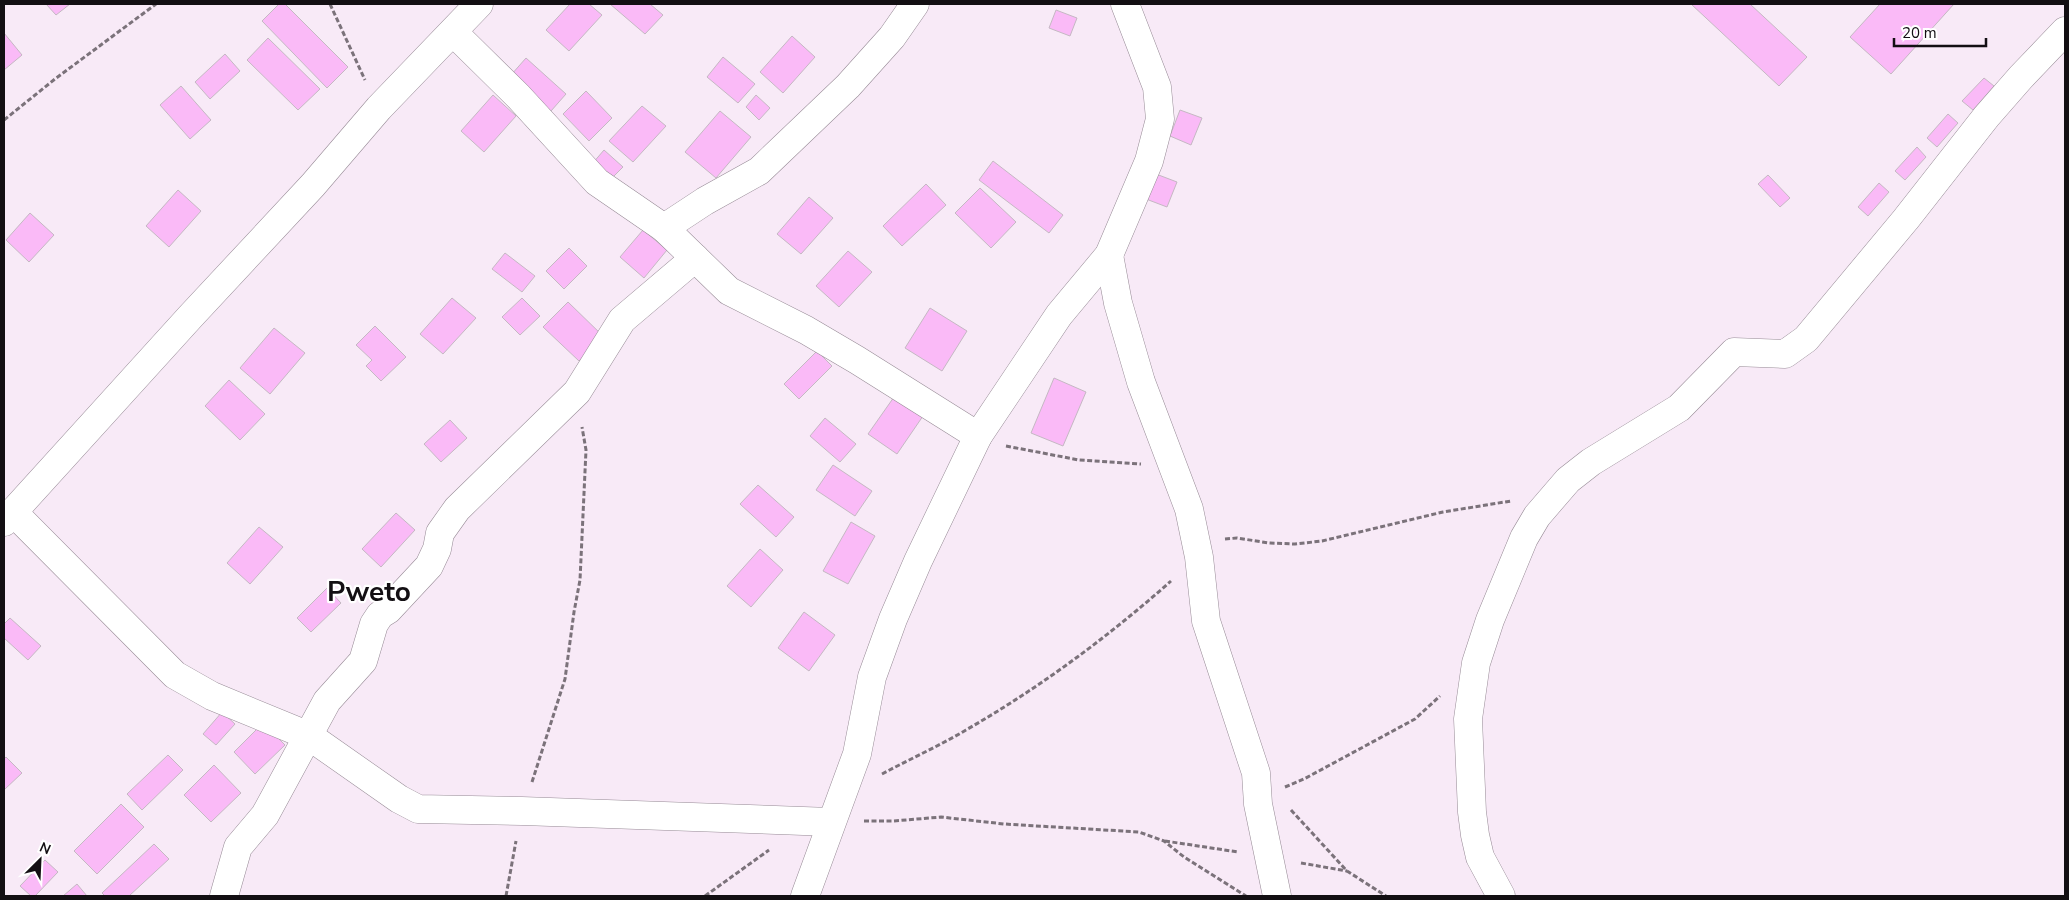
<svg xmlns="http://www.w3.org/2000/svg" width="2069" height="900" font-family="'Nunito Sans',sans-serif">
<rect width="100%" height="100%" fill="#f8eaf7"/>
<!-- building -->
<g fill="#fabaf7" stroke="#c5b8c3">
<path d="M46,4H70L56,15Z"/>
<path d="M279,4H285L348,67L327,88L262,21Z"/>
<path d="M570,4H589L602,15L569,51L546,30Z"/>
<path d="M610,4H650L663,15L645,34Z"/>
<path d="M1691,4H1750L1807,57L1779,86Z"/>
<path d="M1880,4H1954L1891,74L1850,37Z"/>
<path d="M1056,10L1077,18L1070,36L1049,28Z"/>
<path d="M4,33L22,55L4,70Z"/>
<path d="M792,36L815,57L783,93L760,72Z"/>
<path d="M268,38L320,89L298,110L247,60Z"/>
<path d="M225,54L240,71L210,99L195,82Z"/>
<path d="M723,57L755,84L738,103L707,77Z"/>
<path d="M526,58L566,94L551,111L511,75Z"/>
<path d="M1984,78L1994,86L1973,110L1962,101Z"/>
<path d="M181,86L211,120L190,139L160,105Z"/>
<path d="M586,91L612,118L589,141L563,114Z"/>
<path d="M493,95L516,116L484,152L461,131Z"/>
<path d="M756,95L770,108L759,120L746,107Z"/>
<path d="M642,106L666,126L633,162L609,141Z"/>
<path d="M1180,110L1202,118L1191,145L1170,136Z"/>
<path d="M720,111L751,137L716,178L685,152Z"/>
<path d="M1948,114L1958,123L1937,147L1927,138Z"/>
<path d="M1917,147L1926,157L1905,180L1895,171Z"/>
<path d="M604,150L623,167L610,180L592,164Z"/>
<path d="M993,161L1063,215L1049,233L979,180Z"/>
<path d="M1156,174L1177,182L1167,207L1146,199Z"/>
<path d="M1768,175L1790,198L1780,207L1758,184Z"/>
<path d="M1879,183L1889,192L1868,216L1858,207Z"/>
<path d="M926,184L946,205L902,246L883,226Z"/>
<path d="M980,188L1016,222L991,248L955,213Z"/>
<path d="M178,190L201,211L169,247L146,226Z"/>
<path d="M809,197L833,218L801,254L777,234Z"/>
<path d="M30,213L54,235L29,262L6,240Z"/>
<path d="M643,230L667,250L644,278L620,257Z"/>
<path d="M569,248L587,266L564,289L546,271Z"/>
<path d="M848,251L872,272L839,307L816,286Z"/>
<path d="M505,253L535,276L522,292L492,269Z"/>
<path d="M452,298L476,318L443,354L420,334Z"/>
<path d="M522,298L540,316L520,335L502,317Z"/>
<path d="M568,302L603,336L579,361L543,327Z"/>
<path d="M930,308L967,331L942,371L905,348Z"/>
<path d="M375,326L406,357L381,381L366,366L372,360L356,345Z"/>
<path d="M274,328L305,353L270,394L240,368Z"/>
<path d="M817,351L832,366L799,399L784,384Z"/>
<path d="M1054,378L1086,392L1063,446L1031,433Z"/>
<path d="M229,380L265,414L240,440L205,406Z"/>
<path d="M894,397L923,416L897,454L868,434Z"/>
<path d="M825,418L856,444L840,462L810,436Z"/>
<path d="M450,420L467,438L441,462L424,444Z"/>
<path d="M833,465L872,491L855,516L816,490Z"/>
<path d="M758,485L794,517L776,537L740,504Z"/>
<path d="M396,513L415,530L381,567L362,549Z"/>
<path d="M851,522L875,536L848,584L823,571Z"/>
<path d="M259,527L283,547L250,584L227,563Z"/>
<path d="M760,549L783,570L751,607L727,586Z"/>
<path d="M327,588L341,603L311,632L297,618Z"/>
<path d="M804,612L835,635L809,671L778,648Z"/>
<path d="M10,618L41,646L28,660L4,638V624Z"/>
<path d="M222,712L235,724L216,745L203,734Z"/>
<path d="M263,723L285,745L255,774L234,752Z"/>
<path d="M168,755L183,770L142,810L127,794Z"/>
<path d="M6,757L22,773L4,790V759Z"/>
<path d="M214,765L241,793L211,822L184,795Z"/>
<path d="M121,804L144,827L97,874L74,851Z"/>
<path d="M154,844L169,859L129,896H105L102,893Z"/>
<path d="M45,860L58,872L35,896H31L20,886Z"/>
<path d="M77,884L87,896H63Z"/>
</g>
<g fill="none" stroke-linecap="round" stroke-linejoin="round">
<!-- minor casing -->
<g stroke="#978b96" stroke-width="29">
<g id="minor">
<path d="M453,32L518,96L597,182L664,228L729,291L806,330L857,360L978,436"/>
<path d="M664,228L705,201L759,171L848,86L892,37L915,4"/>
<path d="M1109,255L1118,303L1141,382L1189,509L1199,557L1206,621L1256,773L1258,804L1277,896"/>
<path d="M13,512L175,675L212,696L309,736L399,799L418,809L522,811L831,822"/>
<path d="M4,522L190,317L313,185L379,108L479,4"/>
<path d="M224,896L238,847L265,815L327,701L363,661L374,624L380,615L388,610L429,566L437,549L440,533L457,509L577,392L622,320L695,258"/>
<path d="M805,896L857,754L872,677L893,619L918,561L978,436L1059,315L1109,255L1149,161L1160,119L1157,87L1125,4"/>
<path d="M1501,896L1480,857L1475,835L1472,812L1468,719L1476,663L1490,620L1524,538L1537,516L1568,480L1591,462L1679,408L1734,352L1785,354L1806,339L1906,219L1986,117L2021,77L2065,31"/>
</g>
</g>
<!-- path -->
<g stroke="#7b727a" stroke-width="3" stroke-dasharray="5 2.5" stroke-linecap="butt">
<path d="M330,4L365,80"/>
<path d="M4,120L55,79L156,4"/>
<path d="M1006,446L1079,460L1141,464"/>
<path d="M1225,539L1237,538L1269,543L1295,544L1322,541L1443,512L1511,501"/>
<path d="M882,774C910,759 939,746 966,730C1039,688 1108,637 1171,581"/>
<path d="M532,782L565,679L574,612L580,580L586,450L582,427"/>
<path d="M1285,787L1304,779L1415,719L1440,696"/>
<path d="M1291,810L1347,871L1386,896"/>
<path d="M864,821H894L941,817L1004,824L1139,832L1164,841L1184,857L1246,896"/>
<path d="M1165,841L1238,852"/>
<path d="M1301,863L1347,871"/>
<path d="M506,896L516,841"/>
<path d="M705,896L769,850"/>
</g>
<!-- minor -->
<use href="#minor" stroke="#fff" stroke-width="28"/>
</g>
<g text-anchor="middle" dominant-baseline="central" stroke-width="4.5" stroke-linejoin="round" paint-order="stroke">
<!-- town labels -->
<g font-size="28" font-weight="bold" fill="#130f13" stroke="#fff">
<text x="369" y="592">Pweto</text>
</g>
</g>
<!-- border -->
<rect width="2069" height="900" fill="none" stroke="#130f13" stroke-width="10"/>
<!-- north arrow -->
<g transform="translate(40 860) rotate(24)" stroke="#ffffff" stroke-width="4" paint-order="stroke">
<path d="M0-4L9 19L0 12L-9 19Z" fill="#130f13"/>
<text y="-8" font-size="14" font-weight="bold" text-anchor="middle" fill="#130f13">N</text>
</g>
<!-- scale -->
<path d="M1894 38v8h92v-8" fill="none" stroke="#130f13" stroke-width="2.5"/>
<text x="1902" y="38" font-size="15" fill="#130f13" stroke="#ffffff" stroke-width="4" paint-order="stroke">20 m</text>
</svg>
